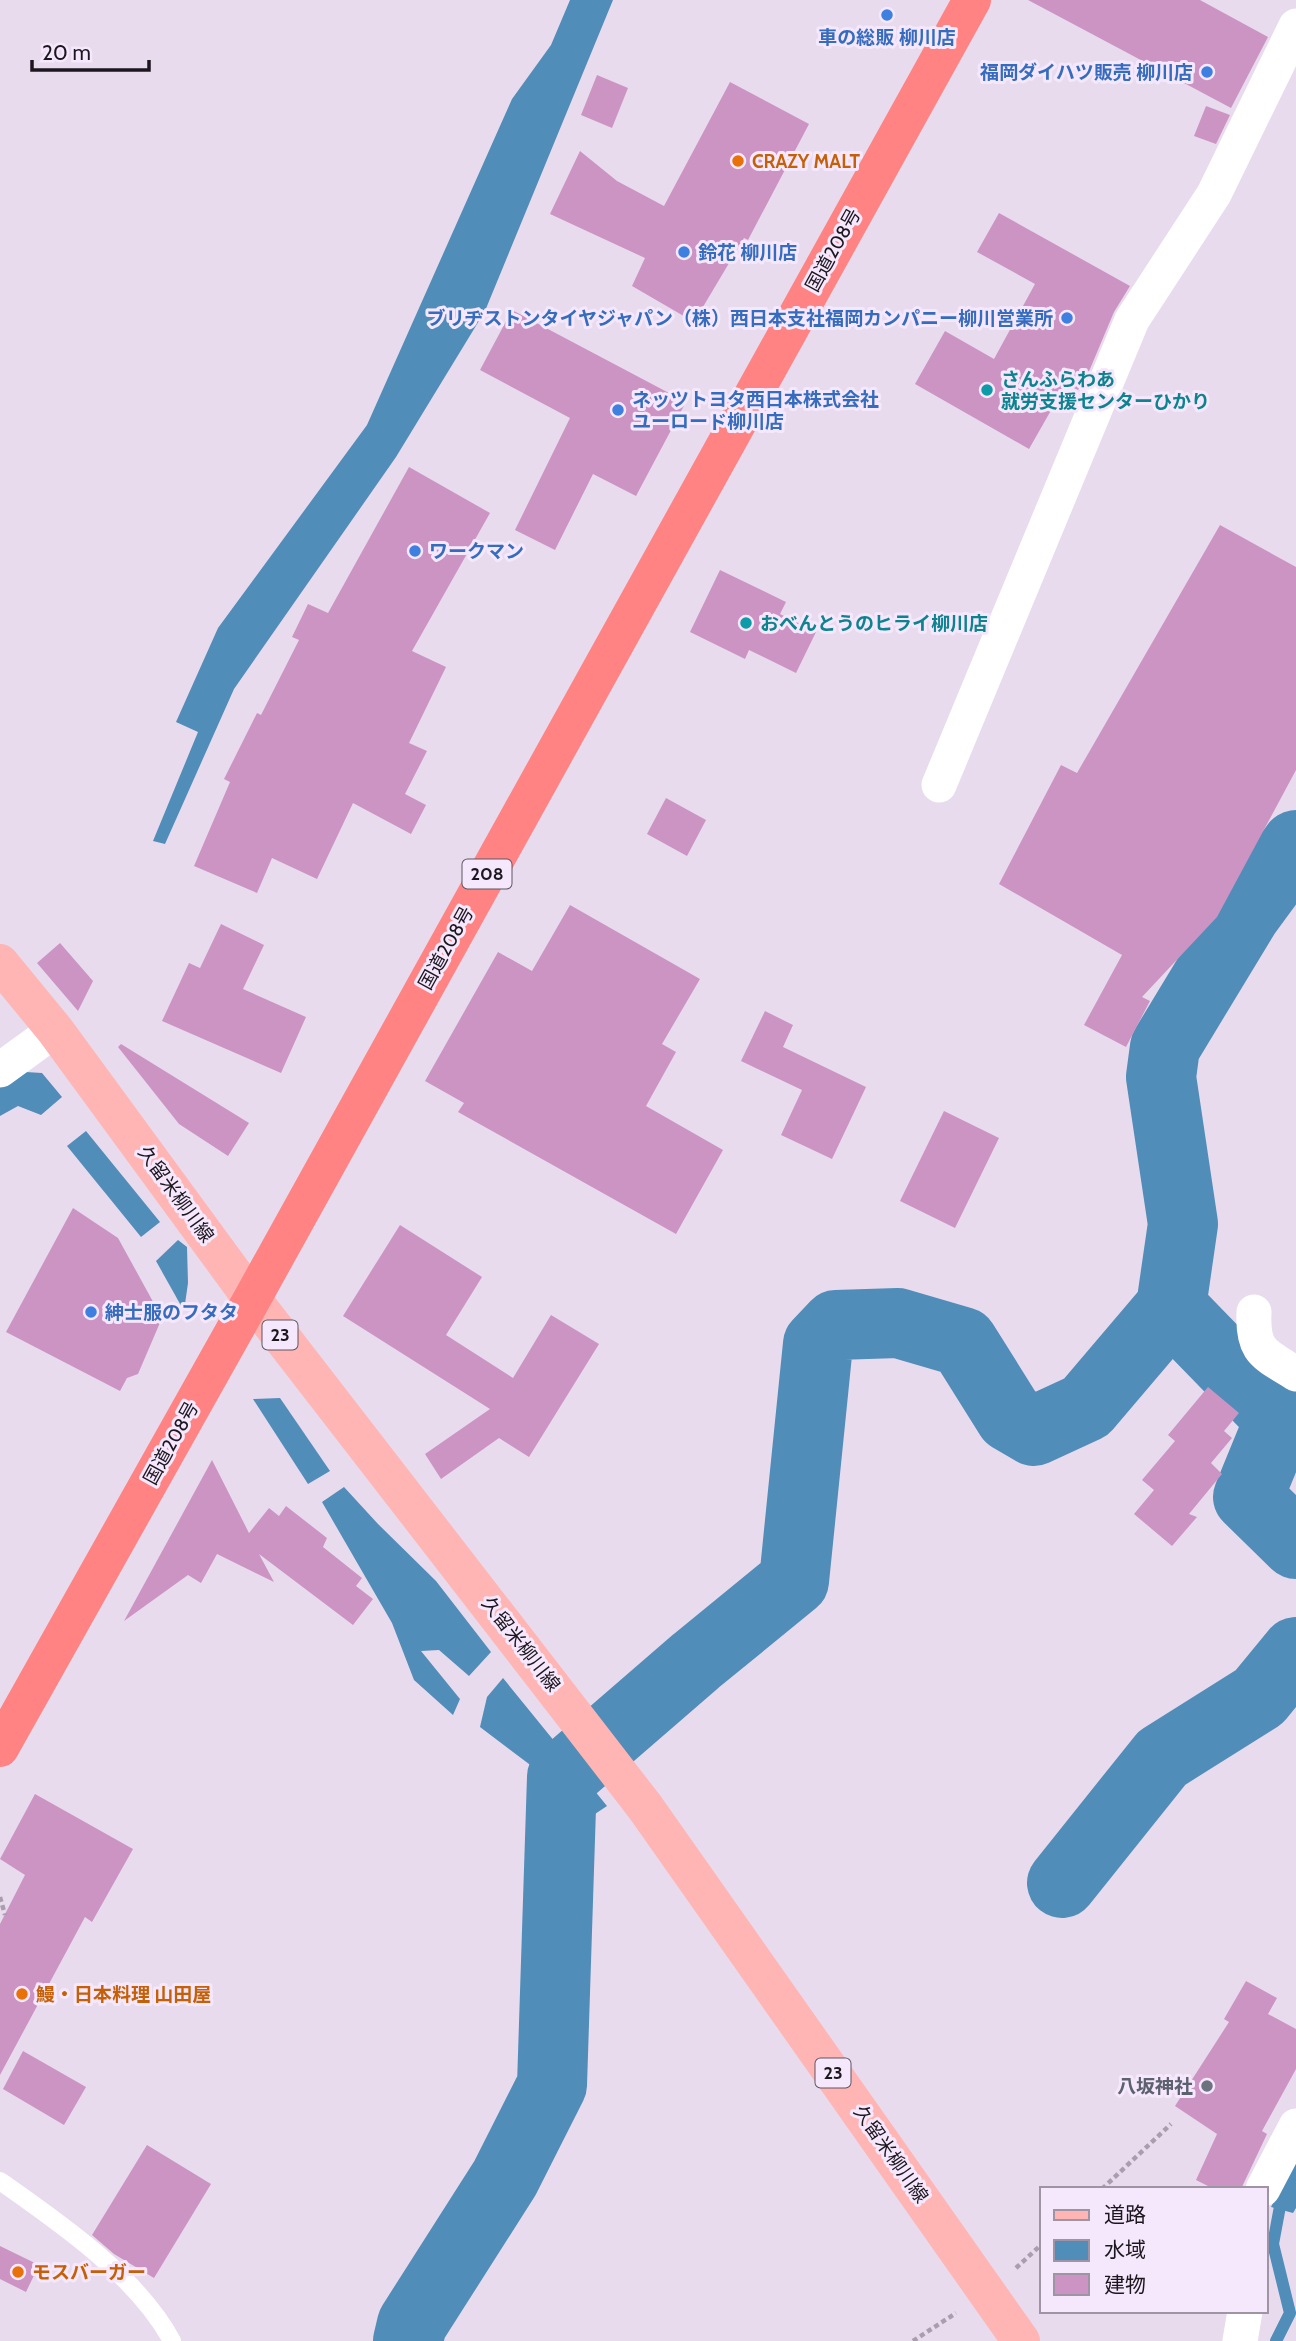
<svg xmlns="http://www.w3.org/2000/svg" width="1296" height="2341" font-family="Cabin,'Noto Sans JP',sans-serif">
<rect width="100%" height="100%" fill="#e9dbee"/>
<!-- water -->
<g fill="#518db9">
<path d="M570,0H613L485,311L396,457L234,689L165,844L153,841L198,732L176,722L218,628L367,425L512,99L551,45Z"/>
<path d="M10,1071L42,1073L62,1097L41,1115L18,1106L0,1116V1080Z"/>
<path d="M86,1131L160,1222L141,1237L67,1146Z"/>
<path d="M178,1240L187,1247L188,1283L184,1311L156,1261Z"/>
<path d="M280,1398L330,1471L308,1484L253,1399Z"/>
<path d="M344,1487L378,1524L436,1581L491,1652L469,1676L439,1650L421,1651L460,1699L453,1715L414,1680L392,1623L322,1502Z"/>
<path d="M503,1678L607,1806L577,1826L575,1981L528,1984L533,1767L480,1727L487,1697Z"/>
<path d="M1296,2158V2208L1293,2213L1271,2207Z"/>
</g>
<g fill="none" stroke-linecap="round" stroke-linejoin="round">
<!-- stream -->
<path stroke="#518db9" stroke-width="12" d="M1276,2341L1290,2313L1273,2244L1281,2201L1296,2173"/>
<!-- river -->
<g stroke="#518db9" stroke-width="70">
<path d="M1171,1307L1280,1419L1248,1497L1296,1544"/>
<path d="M1062,1883L1162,1758L1259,1697L1296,1652"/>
<path d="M408,2341L412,2324L505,2178L552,2085L562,1777L696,1661L794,1581L818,1344L836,1325L898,1323L963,1342L1010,1417L1034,1431L1086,1407L1171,1307L1183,1224L1161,1077L1165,1047L1245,915L1296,845"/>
</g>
</g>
<!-- building -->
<g fill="#cc94c3">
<path d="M1028,0H1200L1268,37L1231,108Z"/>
<path d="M597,75L628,88L612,128L581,115Z"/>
<path d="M730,82L809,124L748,240L744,238L694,322L632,286L645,258L550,214L580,151L617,181L664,206Z"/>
<path d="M1206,106L1230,115L1216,144L1194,136Z"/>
<path d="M999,213L1130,286L1114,312L1090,369L1078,390L1066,384L1029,449L915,384L945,331L994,359L1035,284L977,252Z"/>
<path d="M512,310L686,402L636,496L593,474L555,550L515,530L570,418L480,370Z"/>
<path d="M409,467L490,513L412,651L446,667L409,743L427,751L405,794L426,805L411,834L353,803L317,879L272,858L257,893L194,866L230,782L224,779L257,713L261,715L299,640L292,637L308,604L328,613Z"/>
<path d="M1220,525L1296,567V770L1217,917L1142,997L1150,1001L1126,1047L1084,1025L1122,955L999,884L1061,765L1077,773Z"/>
<path d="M720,570L786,602L780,614L816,632L796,673L749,650L745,659L690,632Z"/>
<path d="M666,798L706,820L687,856L647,834Z"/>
<path d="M570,905L700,979L662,1044L676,1052L646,1106L723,1150L676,1234L458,1112L464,1103L425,1081L498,952L532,971Z"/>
<path d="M221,924L264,945L243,989L306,1017L281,1073L162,1021L189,963L200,968Z"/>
<path d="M60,943L93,981L78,1011L37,963Z"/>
<path d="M765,1011L793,1025L783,1047L866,1087L832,1159L781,1135L802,1090L741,1061Z"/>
<path d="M121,1044L249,1123L228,1156L179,1124L118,1047Z"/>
<path d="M944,1111L999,1138L955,1228L900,1201Z"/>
<path d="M73,1208L118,1238L162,1318L138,1374L127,1378L120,1391L6,1332Z"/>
<path d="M400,1225L482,1277L446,1335L513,1378L551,1315L599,1344L529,1457L499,1438L441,1479L425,1454L490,1409L343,1316Z"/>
<path d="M1208,1387L1239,1413L1224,1431L1232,1438L1211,1463L1222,1474L1189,1514L1197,1517L1172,1546L1134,1514L1154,1490L1142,1480L1175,1441L1168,1435Z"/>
<path d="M212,1460L249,1533L269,1508L279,1516L286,1506L327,1538L323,1547L362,1578L356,1586L373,1599L353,1625L259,1554L274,1582L217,1554L201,1583L188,1575L124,1621Z"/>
<path d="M35,1794L133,1849L92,1922L85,1917L0,2075V1924L25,1875L0,1859Z"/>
<path d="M1246,1981L1277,1998L1268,2014L1296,2029V2069L1262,2131L1267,2134L1241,2189H1214L1196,2180L1217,2134L1175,2106L1229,2022L1224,2019Z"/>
<path d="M23,2051L86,2087L64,2125L3,2089Z"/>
<path d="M147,2145L211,2184L154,2278L114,2254L92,2235Z"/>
<path d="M0,2246L39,2265L26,2292L0,2279Z"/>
</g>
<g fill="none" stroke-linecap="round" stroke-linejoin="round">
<!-- path -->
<g stroke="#aa9eae" stroke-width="4.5" stroke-dasharray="5 3.5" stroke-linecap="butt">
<path d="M0,1897L5,1915"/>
<path d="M1102,2189L1171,2124"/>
<path d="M1016,2268L1042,2244"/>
<path d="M913,2341L956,2313"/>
</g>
<!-- lane -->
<path stroke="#fff" stroke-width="18" d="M0,2181C60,2223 137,2276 172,2341"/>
<!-- street -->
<g stroke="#fff" stroke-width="35">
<path d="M939,785L1132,320L1214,194L1296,26"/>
<path d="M0,1070L55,1030"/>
<path d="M1254,1312C1252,1353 1265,1354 1296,1374"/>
<path d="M1263,2189L1296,2126"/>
<path d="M1240,2341L1245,2311"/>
</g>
<!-- primary -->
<path stroke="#feb5b4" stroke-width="38" d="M0,963L55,1030L252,1299L645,1807L1021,2341"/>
<!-- highway -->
<path stroke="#fe8382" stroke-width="38" d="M0,1748L252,1299L972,0"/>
</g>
<!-- markers -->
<g fill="#3f7fe0" stroke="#f6e8fc" stroke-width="2.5">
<circle cx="887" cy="15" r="7"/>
<circle cx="1207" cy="72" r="7"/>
<circle cx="684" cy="252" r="7"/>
<circle cx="1067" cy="318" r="7"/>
<circle cx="618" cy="410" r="7"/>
<circle cx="415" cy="551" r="7"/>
<circle cx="91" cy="1312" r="7"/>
</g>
<g fill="#e8710a" stroke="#f6e8fc" stroke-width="2.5">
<circle cx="738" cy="161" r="7"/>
<circle cx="22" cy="1994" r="7"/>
<circle cx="18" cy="2272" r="7"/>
</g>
<g fill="#0f9aa8" stroke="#f6e8fc" stroke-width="2.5">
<circle cx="987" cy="390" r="7"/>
<circle cx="746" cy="623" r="7"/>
</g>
<circle fill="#6b7280" stroke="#f6e8fc" stroke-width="2.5" cx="1207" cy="2086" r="7"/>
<g text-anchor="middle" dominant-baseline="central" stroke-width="6" stroke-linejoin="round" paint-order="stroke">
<!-- shield labels -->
<g fill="#f6e8fc" stroke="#5d5661" stroke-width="2">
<rect x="462.5" y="859.5" width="49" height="29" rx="5"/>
<rect x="262.5" y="1320.5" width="35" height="29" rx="5"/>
<rect x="815.5" y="2058.5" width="35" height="29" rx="5"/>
</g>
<g font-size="18" font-weight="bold" fill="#1c171e">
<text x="487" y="874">208</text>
<text x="280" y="1335">23</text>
<text x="833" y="2073">23</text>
</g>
<!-- shop labels -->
<g font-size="19" font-weight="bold" fill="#366cbe" stroke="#f6e8fc" text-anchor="start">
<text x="887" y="37" text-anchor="middle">車の総販 柳川店</text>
<text x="1193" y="72" text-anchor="end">福岡ダイハツ販売 柳川店</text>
<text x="698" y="252">鈴花 柳川店</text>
<text x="1053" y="318" text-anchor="end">ブリヂストンタイヤジャパン（株）西日本支社福岡カンパニー柳川営業所</text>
<text x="632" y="399">ネッツトヨタ西日本株式会社<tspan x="632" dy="22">ユーロード柳川店</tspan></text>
<text x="429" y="551">ワークマン</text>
<text x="105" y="1312">紳士服のフタタ</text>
</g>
<!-- food labels -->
<g font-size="19" font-weight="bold" fill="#c56008" stroke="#f6e8fc" text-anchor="start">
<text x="752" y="161">CRAZY MALT</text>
<text x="36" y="1994">鰻・日本料理 山田屋</text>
<text x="32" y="2272">モスバーガー</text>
</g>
<!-- street labels -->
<g font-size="19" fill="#1c171e" stroke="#f6e8fc">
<text transform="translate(833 250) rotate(-61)">国道208号</text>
<text transform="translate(446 948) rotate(-61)">国道208号</text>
<text transform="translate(176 1194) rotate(54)">久留米柳川線</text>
<text transform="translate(171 1443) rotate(-61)">国道208号</text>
<text transform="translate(521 1644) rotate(52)">久留米柳川線</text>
<text transform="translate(891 2154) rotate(55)">久留米柳川線</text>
</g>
<!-- culture labels -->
<g font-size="19" font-weight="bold" fill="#0d838f" stroke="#f6e8fc" text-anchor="start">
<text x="1001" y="379">さんふらわあ<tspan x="1001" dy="22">就労支援センターひかり</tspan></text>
<text x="760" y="623">おべんとうのヒライ柳川店</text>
</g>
<!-- worship labels -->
<g font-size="19" font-weight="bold" fill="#5b616d" stroke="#f6e8fc" text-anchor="end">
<text x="1193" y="2086">八坂神社</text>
</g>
</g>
<!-- legend -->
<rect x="1040" y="2187" width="228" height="126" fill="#f6e8fc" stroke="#9f94a3" stroke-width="2"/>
<rect x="1054" y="2210" width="35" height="10" fill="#feb5b4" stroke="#9f94a3" stroke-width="2"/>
<text x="1104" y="2222" font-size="21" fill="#1c171e">道路</text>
<rect x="1054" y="2240" width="35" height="21" fill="#518db9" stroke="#9f94a3" stroke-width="2"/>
<text x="1104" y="2257" font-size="21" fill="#1c171e">水域</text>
<rect x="1054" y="2274" width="35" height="21" fill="#cc94c3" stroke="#9f94a3" stroke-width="2"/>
<text x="1104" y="2292" font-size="21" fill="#1c171e">建物</text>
<!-- scale -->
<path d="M32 60v10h117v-10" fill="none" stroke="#1c171e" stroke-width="3.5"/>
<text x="42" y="60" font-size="21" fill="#1c171e" stroke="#f6e8fc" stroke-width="5" paint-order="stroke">20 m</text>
</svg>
